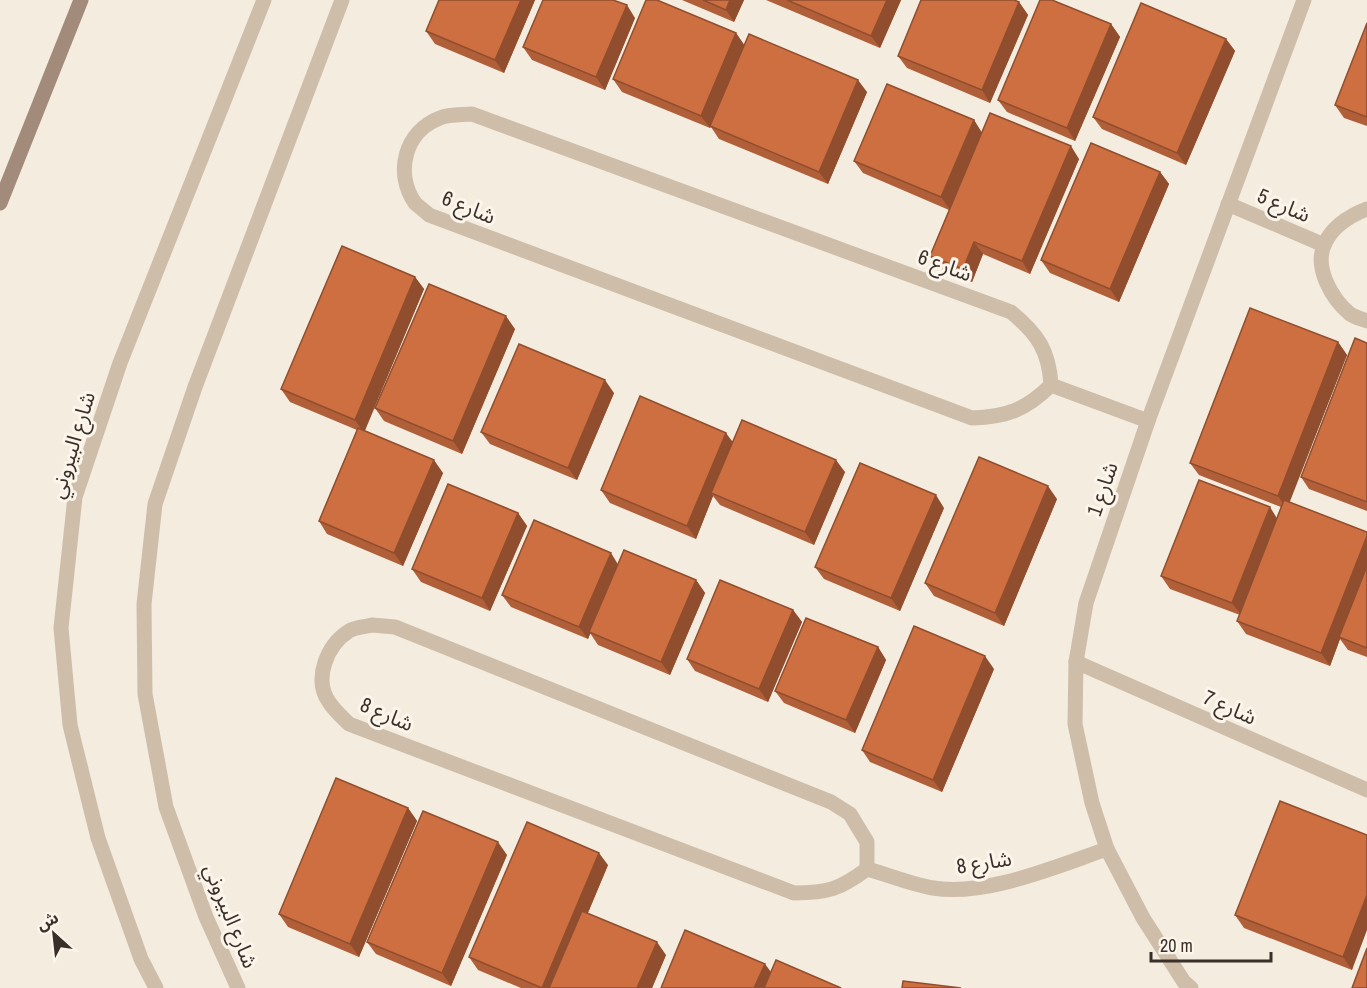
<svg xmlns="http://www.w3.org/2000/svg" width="1367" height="988" font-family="'Archivo Narrow','Noto Sans Arabic',sans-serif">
<rect width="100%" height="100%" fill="#f4ecde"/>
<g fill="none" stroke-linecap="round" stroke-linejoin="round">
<!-- minor -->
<g stroke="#cebda9" stroke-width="15">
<path d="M472,114L1011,312C1038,334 1049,351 1051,385C1026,410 1006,417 972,418L429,215C425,211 419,207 415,203C394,173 405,131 440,118C449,114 462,115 472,114Z"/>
<path d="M1228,204L1324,245"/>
<path d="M1367,209C1349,216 1333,226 1325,243C1313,267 1332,299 1350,314C1355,317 1361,319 1367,321"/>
<path d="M1051,385L1148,421"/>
<path d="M372,625L395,627L831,802L850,814L867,842V869C840,889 828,893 794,893L349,724C342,717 334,710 329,702C313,679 327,645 349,631C355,627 365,627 372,625Z"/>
<path d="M1076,662L1367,790"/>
<path d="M867,869C889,875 911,884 933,888C985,897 1057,866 1107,849"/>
<path d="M1191,988L1184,982L1143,918L1107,849L1092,803L1075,724L1076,662L1086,603L1148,421L1304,0"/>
</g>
<!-- tertiary -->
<g stroke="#cebda9" stroke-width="15">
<path d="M156,988L141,959L98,838L70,725L61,628L75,497L120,363L264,0"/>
<path d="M238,988L206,917L166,807L145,694L144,604L155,504L195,387L342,0"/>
</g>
<!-- secondary -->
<path stroke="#a28b7a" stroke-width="15" d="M0,203L81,0"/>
</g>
<!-- wall -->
<g fill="#b15f39">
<path d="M439,0H535L504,73L435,44L426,31Z"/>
<path d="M682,0H744L734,22Z"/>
<path d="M766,0H901L880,48Z"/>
<path d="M1019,2L1028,15L990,103L907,68L898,56Z"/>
<path d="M635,18L605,90L532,60L523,47Z"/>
<path d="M1367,23V126L1344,118L1335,105Z"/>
<path d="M1111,24L1120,37L1075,141L1007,112L998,100Z"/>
<path d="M736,33L744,45L867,92L828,184L719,139L711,127L710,128L622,92L613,79Z"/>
<path d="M1226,39L1235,51L1186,165L1102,129L1093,117Z"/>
<path d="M974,120L982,133L1079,159L1030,274L983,254L972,282L939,268L930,256L949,210L863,173L854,161Z"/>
<path d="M1160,172L1169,184L1119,302L1050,273L1041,260Z"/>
<path d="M415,277L424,289L364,431L443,473L403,566L327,534L319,521L357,430L290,402L281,389Z"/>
<path d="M515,329L462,454L384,421L375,408Z"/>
<path d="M1338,342L1347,355L1289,502L1367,532V657L1348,650L1340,639L1330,666L1246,634L1237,621L1240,615L1170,589L1161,576L1277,518L1281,507L1199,475L1190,463Z"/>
<path d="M1367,343V511L1309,489L1301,477Z"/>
<path d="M614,393L577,480L490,444L481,432Z"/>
<path d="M733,442L845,472L814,545L720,505L713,496L696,539L610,503L601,490Z"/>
<path d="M1057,499L1004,626L934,596L925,583Z"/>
<path d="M944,508L900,611L824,579L815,567Z"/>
<path d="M518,513L527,526L490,611L421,582L412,569Z"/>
<path d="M618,564L696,580L705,593L670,675L598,645L590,633L588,639L511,607L502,595Z"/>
<path d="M793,610L802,622L768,702L695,671L687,659Z"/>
<path d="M878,647L886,660L855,733L784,703L775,691Z"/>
<path d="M994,669L942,792L870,762L862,750Z"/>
<path d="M408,808L417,821L359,957L288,927L279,914Z"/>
<path d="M1367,835L1352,970L1244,928L1235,915Z"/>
<path d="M507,855L451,986L376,954L367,942Z"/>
<path d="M608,865L588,913L666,955L652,988H521L478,970L469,957Z"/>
</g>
<!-- shaded-wall -->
<g fill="#904e2e">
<path d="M521,0H535L504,73L495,60Z"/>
<path d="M730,0H744L734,22L726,10Z"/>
<path d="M887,0H901L880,48L871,36Z"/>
<path d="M1019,2L1028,15L990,103L982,90Z"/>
<path d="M627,5L635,18L605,90L596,77Z"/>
<path d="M1111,24L1120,37L1075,141L1067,128Z"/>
<path d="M736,33L745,46L710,128L701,116Z"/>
<path d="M1226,39L1235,51L1186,165L1177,153Z"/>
<path d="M858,80L867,92L828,184L819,172Z"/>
<path d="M974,120L982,133L950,210L941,197Z"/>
<path d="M1071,146L1079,159L1030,274L1022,261Z"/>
<path d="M1160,172L1169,184L1119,302L1110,289Z"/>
<path d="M974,242L983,254L972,282L963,269Z"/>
<path d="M415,277L424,289L364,433L355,420Z"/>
<path d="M506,316L515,329L462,454L453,441Z"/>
<path d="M1338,342L1347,355L1287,509L1278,496Z"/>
<path d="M605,380L614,393L577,480L568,468Z"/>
<path d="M726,433L735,445L711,493L713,496L696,539L687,526Z"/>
<path d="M434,460L443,473L403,566L394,553Z"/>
<path d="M836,460L845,472L814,545L805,532Z"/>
<path d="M1048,486L1057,499L1004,626L995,613Z"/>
<path d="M936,495L944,508L900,611L891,598Z"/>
<path d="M1270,507L1278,520L1241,615L1232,603Z"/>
<path d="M518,513L527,526L490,611L482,598Z"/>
<path d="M1367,536V571L1339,637L1340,639L1330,666L1321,653Z"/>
<path d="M611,553L619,566L588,639L579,627Z"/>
<path d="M696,580L705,593L670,675L661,662Z"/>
<path d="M793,610L802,622L768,702L759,689Z"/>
<path d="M878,647L886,660L855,733L846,720Z"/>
<path d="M985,656L994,669L942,792L933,780Z"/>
<path d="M408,808L417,821L359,957L350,944Z"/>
<path d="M498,842L507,855L451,986L442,973Z"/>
<path d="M599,853L608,865L556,988H542Z"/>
<path d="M1367,895V930L1352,970L1343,957Z"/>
<path d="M657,942L666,955L652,988H637Z"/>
<path d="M765,964L774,976L769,988H754Z"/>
</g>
<!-- building -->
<g fill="#ce6f42" stroke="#904e2e" stroke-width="1.5">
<path d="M439,0H521L495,60L426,31Z"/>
<path d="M543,0H613L627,5L596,77L523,47Z"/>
<path d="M646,0H657L736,33L701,116L613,79Z"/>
<path d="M703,0H730L726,10Z"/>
<path d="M787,0H887L871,36Z"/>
<path d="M921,0H1014L1019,2L982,90L898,56Z"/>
<path d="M1040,0H1052L1111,24L1067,128L998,100Z"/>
<path d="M1141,3L1226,39L1177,153L1093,117Z"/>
<path d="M1367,23V117L1335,105Z"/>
<path d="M749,34L858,80L819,172L710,126Z"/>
<path d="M887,84L974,120L941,197L854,161Z"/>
<path d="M990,113L1071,146L1022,261L974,242L963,269L930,256Z"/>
<path d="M1091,143L1160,172L1110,289L1041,260Z"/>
<path d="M342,246L415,277L355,420L281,389Z"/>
<path d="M429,284L506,316L453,441L375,408Z"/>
<path d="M1250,308L1338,342L1278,496L1190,463Z"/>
<path d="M1355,338L1367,343V502L1301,477Z"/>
<path d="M519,344L605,380L568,468L481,432Z"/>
<path d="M640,396L726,433L687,526L601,490Z"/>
<path d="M742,420L836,460L805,532L711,493Z"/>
<path d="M358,428L434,460L394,553L319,521Z"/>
<path d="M979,457L1048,486L995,613L925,583Z"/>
<path d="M860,463L936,495L891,598L815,567Z"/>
<path d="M1199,480L1270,507L1232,603L1161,576Z"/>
<path d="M448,484L518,513L482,598L412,569Z"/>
<path d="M1284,500L1367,532V536L1321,653L1237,621Z"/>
<path d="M534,520L611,553L579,627L502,595Z"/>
<path d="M624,550L696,580L661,662L589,632Z"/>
<path d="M1367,566V648L1339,637Z"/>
<path d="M720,580L793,610L759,689L687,659Z"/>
<path d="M806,618L878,647L846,720L775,691Z"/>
<path d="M914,626L985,656L933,780L862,750Z"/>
<path d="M336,778L408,808L350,944L279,914Z"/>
<path d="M1280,801L1367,835V895L1343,957L1235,915Z"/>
<path d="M423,811L498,842L442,973L367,942Z"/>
<path d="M527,822L599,853L542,988L469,957Z"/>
<path d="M582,911L657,942L637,988H549Z"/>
<path d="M685,930L765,964L754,988H661Z"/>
<path d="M1367,948V988H1352Z"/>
<path d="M776,960L841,988H764Z"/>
<path d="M903,981L961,988H902Z"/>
</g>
<g text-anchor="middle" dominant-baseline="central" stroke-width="6" stroke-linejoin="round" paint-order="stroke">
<!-- street labels -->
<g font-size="21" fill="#3a3029" stroke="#fbf5eb">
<text transform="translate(1284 205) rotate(23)">شارع 5</text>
<text transform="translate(469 207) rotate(22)">شارع 6</text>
<text transform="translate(945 265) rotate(20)">شارع 6</text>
<text transform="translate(72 445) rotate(-73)">شارع البيروني</text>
<text transform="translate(1102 489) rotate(-71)">شارع 1</text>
<text transform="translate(1230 707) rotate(24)">شارع 7</text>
<text transform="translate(387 714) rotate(23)">شارع 8</text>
<text transform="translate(984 862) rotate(-9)">شارع 8</text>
<text transform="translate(231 916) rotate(68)">شارع البيروني</text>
</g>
</g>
<!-- north arrow -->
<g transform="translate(54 934) rotate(333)" stroke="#fbf5eb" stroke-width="4.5" paint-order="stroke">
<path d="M0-4.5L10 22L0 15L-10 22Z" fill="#3a3029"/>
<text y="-9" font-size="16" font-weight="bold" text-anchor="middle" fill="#3a3029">ش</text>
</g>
<!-- scale -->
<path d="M1151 952v9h120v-9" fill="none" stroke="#3a3029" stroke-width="3"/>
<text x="1160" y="952" font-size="18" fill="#3a3029" stroke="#fbf5eb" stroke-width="4.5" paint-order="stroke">20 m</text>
</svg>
